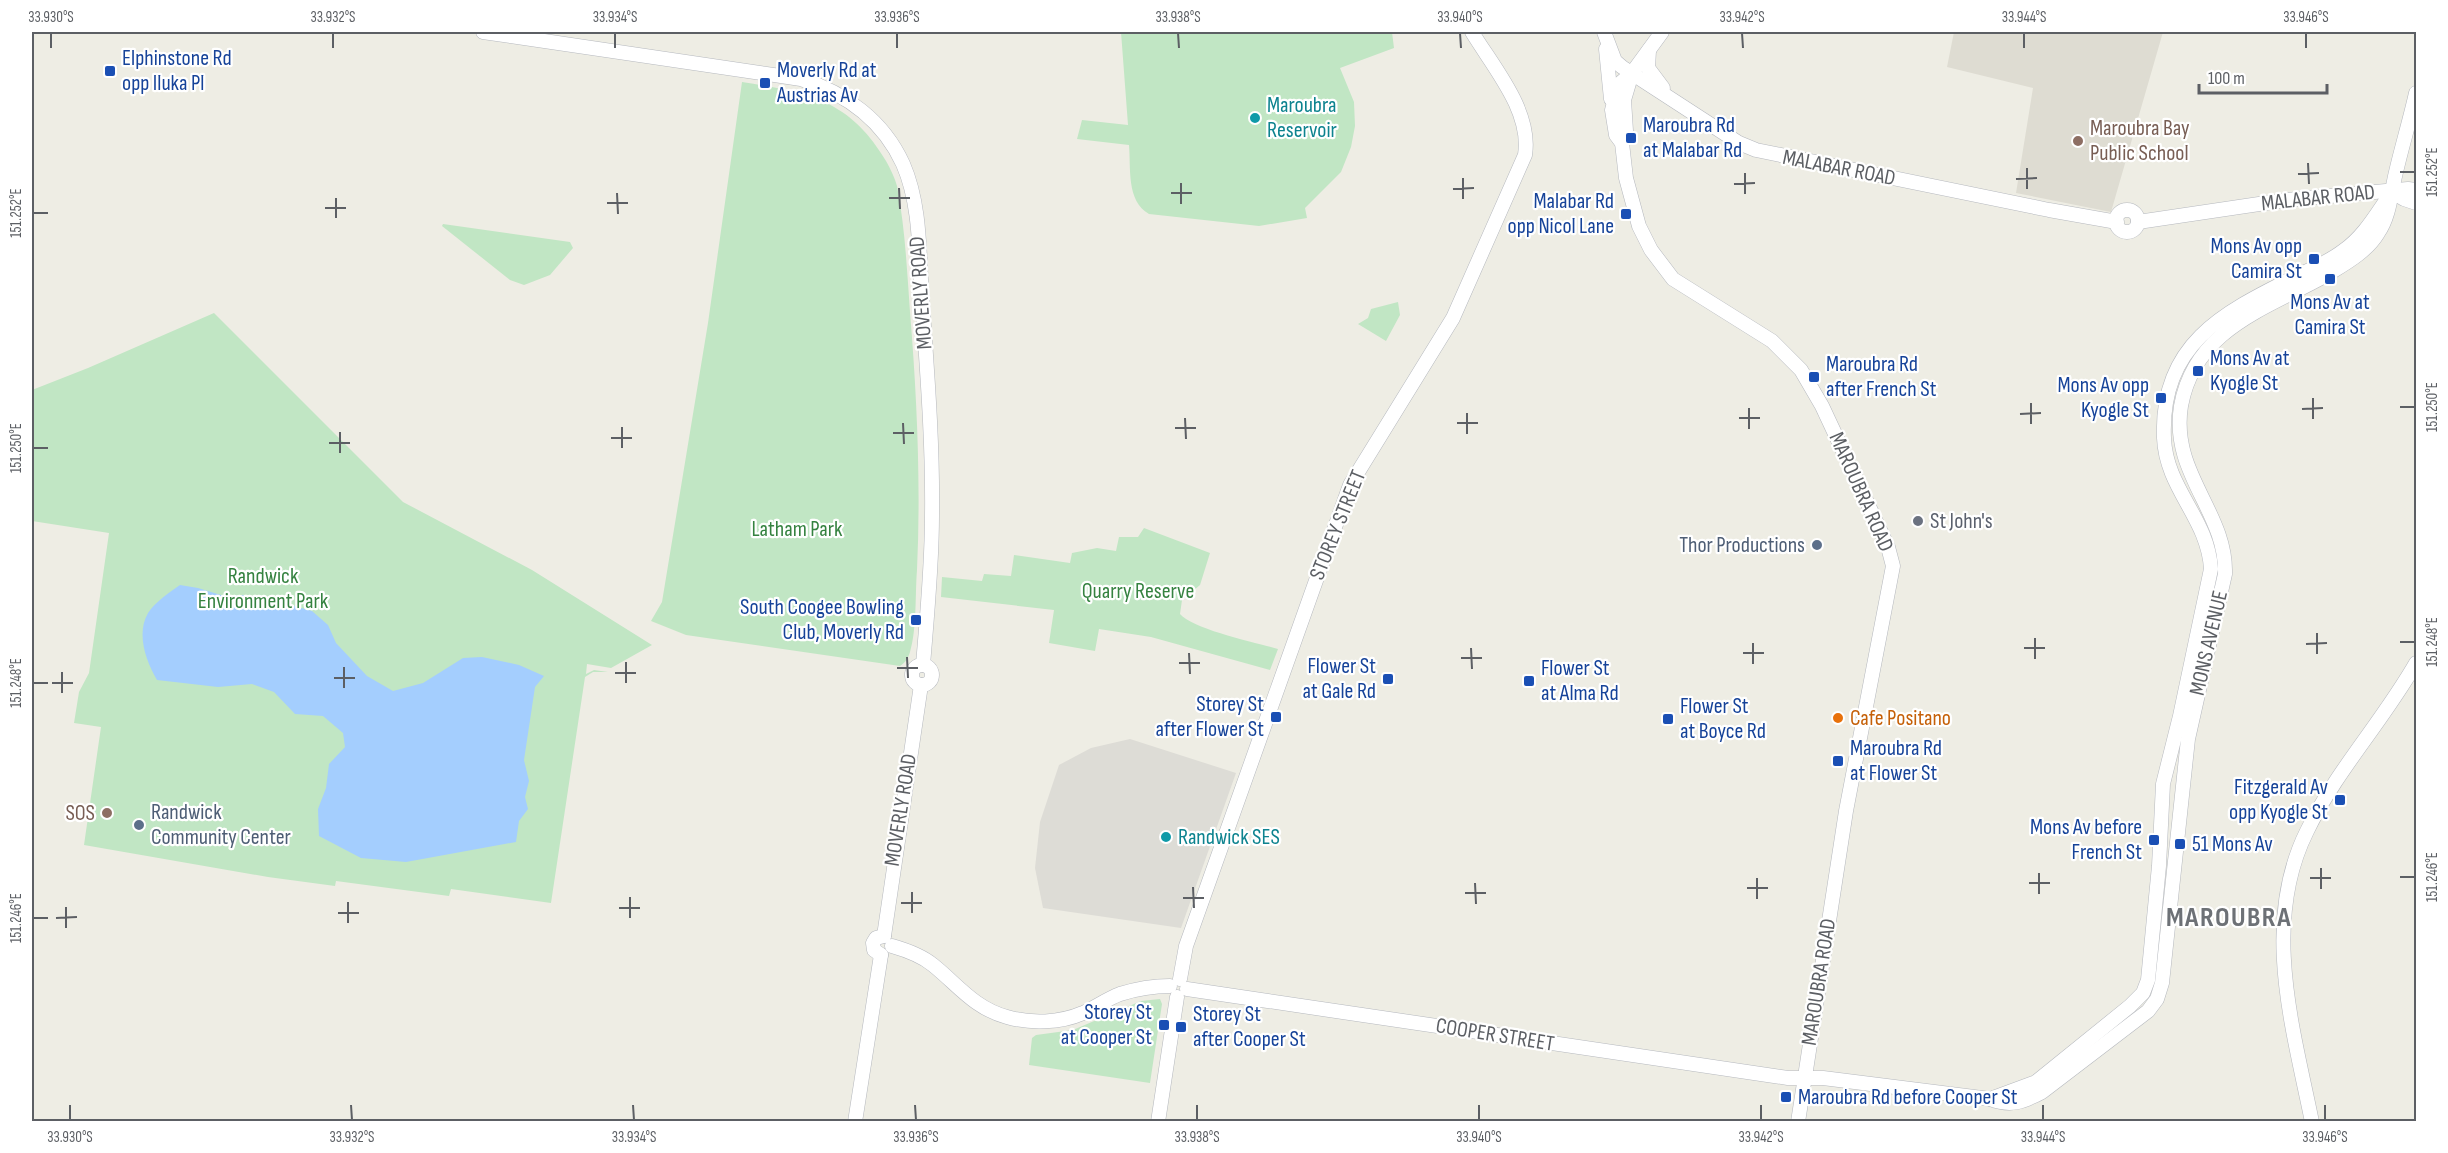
<svg xmlns="http://www.w3.org/2000/svg" width="2448" height="1153" font-family="'Sofia Sans Condensed',sans-serif">
<rect width="100%" height="100%" fill="#eeede4"/>
<!-- industrial -->
<path fill="#dddcd6" d="M1130,739L1236,773L1181,928L1043,908L1035,868L1040,822L1059,765L1091,748Z"/>
<!-- education -->
<path fill="#dedcd2" d="M1954,32H2163L2111,212L2016,193L2033,88L1947,67Z"/>
<!-- green -->
<g fill="#c1e6c4">
<path d="M1121,32H1392L1394,48L1340,68L1354,102L1355,126L1351,147L1341,172L1305,208L1307,218L1259,226L1149,214C1126,201 1131,168 1129,145L1077,139L1082,120L1128,125Z"/>
<path d="M742,82C808,93 849,99 886,161C890,168 895,178 897,186C905,227 907,270 910,312C917,398 921,484 917,570C915,595 917,629 910,652C908,658 906,662 900,666L686,635L651,621L662,602L708,323Z"/>
<path d="M443,224L570,242L573,248L550,275L524,285L510,280L442,226Z"/>
<path d="M1398,302L1400,315L1386,341L1358,324L1368,318L1371,309Z"/>
<path d="M214,313L403,502L532,570L652,645L611,668L587,664L586,674L594,670L608,672H593L585,677L551,903L451,889L449,896L336,881L335,886L268,877L84,845L101,727L74,723L79,692L89,673L109,533L32,521V390L88,368Z"/>
<path d="M1144,528L1210,553L1200,585L1182,600L1180,614C1192,629 1257,643 1278,649L1270,670L1151,637L1099,629L1095,651L1049,643L1054,610L941,597L942,577L982,581L984,574L1011,576L1014,555L1070,563L1072,553L1097,548L1116,551L1119,537H1138Z"/>
<path d="M1160,999L1162,1004L1150,1083L1029,1065L1032,1038L1036,1035L1073,1030L1141,1001Z"/>
</g>
<!-- water -->
<path fill="#a4cefe" d="M180,585L198,588L224,596L246,595L263,603H283L312,611L328,625L336,643L367,676L393,691L423,683L463,658L482,657L519,665L544,676L535,687L524,760L529,781L525,797L528,809L519,821L516,842L406,862L361,858L319,836L318,809L326,788L329,764L345,747L343,733L323,716L295,714L274,692L252,684L218,687L157,680C146,661 136,634 148,613C155,602 170,592 180,585Z"/>
<g fill="none" stroke-linecap="round" stroke-linejoin="round">
<!-- secondary casing -->
<g stroke="#b5b8be" stroke-width="15">
<g id="secondary">
<path d="M483,32L801,79C845,93 883,120 903,164C921,205 919,254 922,298C927,370 933,443 932,516C932,566 927,616 923,665"/>
<path d="M1604,32L1615,61L1622,67L1739,143L1756,150L2049,210L2117,222"/>
<path d="M1662,32L1632,73L1619,84L1612,110L1616,135L1622,143L1626,178L1639,226L1651,250L1673,279L1772,341L1801,370L1822,406L1888,547L1893,566L1846,811L1798,1122"/>
<path d="M1606,49L1611,99"/>
<path d="M1649,50L1648,68L1663,88"/>
<path d="M1622,143L1626,131L1624,100L1632,73"/>
<path d="M2392,192L2404,199L2416,203"/>
<circle cx="2127" cy="221" r="11"/>
<path d="M2138,222L2286,200L2408,189L2416,190"/>
<circle cx="922" cy="675" r="10"/>
<path d="M884,936L921,685"/>
<path d="M892,946C906,950 921,955 933,965C958,985 974,1008 1007,1017C1031,1024 1060,1023 1083,1013C1096,1007 1107,999 1120,994C1136,989 1154,986 1170,986"/>
<path d="M881,955L874,950L873,943L876,938L884,936"/>
<path d="M1180,979L1186,946L1350,485L1453,318L1525,155C1532,111 1493,67 1472,32"/>
<path d="M1187,989L1788,1078H1823L1990,1099C2011,1107 2023,1102 2042,1092L2148,1011L2157,999L2162,983L2188,739L2225,574C2227,512 2170,474 2181,406C2195,327 2269,308 2330,273C2348,262 2367,251 2378,233C2390,216 2391,192 2396,172C2402,146 2410,120 2416,93"/>
<path d="M1990,1099L2036,1082L2130,1006L2143,993L2148,980L2159,866L2163,784L2180,716L2211,569C2208,518 2166,489 2164,438C2160,344 2223,313 2295,277C2311,269 2329,262 2343,251C2362,238 2374,218 2387,199"/>
<path d="M855,1122L881,955"/>
<path d="M1158,1122L1177,997"/>
<path d="M2312,1122C2293,1028 2261,923 2307,831C2336,771 2383,721 2416,663"/>
</g>
</g>
<!-- secondary -->
<use href="#secondary" stroke="#fff" stroke-width="14"/>
</g>
<!-- ticks -->
<path fill="none" stroke="#5c5f64" stroke-width="2" d="M51,33V48M333,33V48M615,33V48M897,33V48M1178,33L1179,48M1460,33L1461,48M1742,33L1743,48M2024,33V48M2306,33V48M2308,163L2309,184M2027,168V189M2400,172H2415M1745,173V194M2298,174L2319,173M1463,178V199M2016,179L2037,178M1181,183V204M1734,184L1755,183M899,188L900,209M1453,189L1474,188M617,193L618,214M1171,193H1192M336,198V218M889,198H910M607,203H628M325,208H346M33,213H48M2313,398V419M2031,403V424M2400,407H2415M1749,408V429M2302,409L2323,408M1467,413V434M2020,414L2041,413M1185,418L1186,439M1739,418H1760M903,423L904,444M1457,423H1478M622,427V448M1175,428H1196M340,432V453M893,433H914M611,438H632M329,443H350M33,448H48M2317,633V654M2035,638V659M2400,642H2415M1753,643V664M2306,644L2327,643M1471,648L1472,669M2024,648H2045M1189,653L1190,674M1743,653H1764M907,657L908,678M1461,658H1482M626,662V683M1179,663H1200M344,667V688M897,668H918M62,672V693M615,673H636M334,678H355M33,683H48M52,683H73M2321,868V889M2039,873V894M2400,877H2415M1757,878V899M2310,878H2331M1475,883L1476,904M2029,883H2050M1193,887L1194,908M1747,888H1768M912,892V913M1465,893H1486M630,897V918M1183,898H1204M348,902V923M901,903H922M66,907V928M619,908H640M338,913H359M33,918H48M56,918L77,917M70,1105V1120M351,1105L352,1120M633,1105L634,1120M915,1105L916,1120M1197,1105V1120M1479,1105V1120M1761,1105V1120M2043,1105V1120M2325,1105V1120"/>
<!-- markers -->
<g fill="#1a4fb4" stroke="#fff" stroke-width="2">
<rect x="104" y="65" width="12" height="12" rx="3"/>
<rect x="759" y="77" width="12" height="12" rx="3"/>
<rect x="1625" y="132" width="12" height="12" rx="3"/>
<rect x="1620" y="208" width="12" height="12" rx="3"/>
<rect x="2308" y="253" width="12" height="12" rx="3"/>
<rect x="2324" y="273" width="12" height="12" rx="3"/>
<rect x="2192" y="365" width="12" height="12" rx="3"/>
<rect x="1808" y="371" width="12" height="12" rx="3"/>
<rect x="2155" y="392" width="12" height="12" rx="3"/>
<rect x="910" y="614" width="12" height="12" rx="3"/>
<rect x="1382" y="673" width="12" height="12" rx="3"/>
<rect x="1523" y="675" width="12" height="12" rx="3"/>
<rect x="1270" y="711" width="12" height="12" rx="3"/>
<rect x="1662" y="713" width="12" height="12" rx="3"/>
<rect x="1832" y="755" width="12" height="12" rx="3"/>
<rect x="2334" y="794" width="12" height="12" rx="3"/>
<rect x="2148" y="834" width="12" height="12" rx="3"/>
<rect x="2174" y="838" width="12" height="12" rx="3"/>
<rect x="1158" y="1019" width="12" height="12" rx="3"/>
<rect x="1175" y="1021" width="12" height="12" rx="3"/>
<rect x="1780" y="1091" width="12" height="12" rx="3"/>
</g>
<g fill="#0f9aa8" stroke="#fff" stroke-width="2">
<circle cx="1255" cy="118" r="6"/>
<circle cx="1166" cy="837" r="6"/>
</g>
<g fill="#8d6e63" stroke="#fff" stroke-width="2">
<circle cx="2078" cy="141" r="6"/>
<circle cx="107" cy="813" r="6"/>
</g>
<circle fill="#6b7280" stroke="#fff" stroke-width="2" cx="1918" cy="521" r="6"/>
<g fill="#5c6f8a" stroke="#fff" stroke-width="2">
<circle cx="1817" cy="545" r="6"/>
<circle cx="139" cy="825" r="6"/>
</g>
<circle fill="#e8710a" stroke="#fff" stroke-width="2" cx="1838" cy="718" r="6"/>
<g text-anchor="middle" dominant-baseline="central" stroke-width="4.5" stroke-linejoin="round" paint-order="stroke">
<!-- transit labels -->
<g font-size="22" fill="#164399" stroke="#fff" text-anchor="start">
<text x="122" y="58">Elphinstone Rd<tspan x="122" dy="25">opp Iluka Pl</tspan></text>
<text x="777" y="70">Moverly Rd at<tspan x="777" dy="25">Austrias Av</tspan></text>
<text x="1643" y="125">Maroubra Rd<tspan x="1643" dy="25">at Malabar Rd</tspan></text>
<text x="1614" y="201" text-anchor="end">Malabar Rd<tspan x="1614" dy="25">opp Nicol Lane</tspan></text>
<text x="2302" y="246" text-anchor="end">Mons Av opp<tspan x="2302" dy="25">Camira St</tspan></text>
<text x="2330" y="302" text-anchor="middle">Mons Av at<tspan x="2330" dy="25">Camira St</tspan></text>
<text x="2210" y="358">Mons Av at<tspan x="2210" dy="25">Kyogle St</tspan></text>
<text x="1826" y="364">Maroubra Rd<tspan x="1826" dy="25">after French St</tspan></text>
<text x="2149" y="385" text-anchor="end">Mons Av opp<tspan x="2149" dy="25">Kyogle St</tspan></text>
<text x="904" y="607" text-anchor="end">South Coogee Bowling<tspan x="904" dy="25">Club, Moverly Rd</tspan></text>
<text x="1376" y="666" text-anchor="end">Flower St<tspan x="1376" dy="25">at Gale Rd</tspan></text>
<text x="1541" y="668">Flower St<tspan x="1541" dy="25">at Alma Rd</tspan></text>
<text x="1264" y="704" text-anchor="end">Storey St<tspan x="1264" dy="25">after Flower St</tspan></text>
<text x="1680" y="706">Flower St<tspan x="1680" dy="25">at Boyce Rd</tspan></text>
<text x="1850" y="748">Maroubra Rd<tspan x="1850" dy="25">at Flower St</tspan></text>
<text x="2328" y="787" text-anchor="end">Fitzgerald Av<tspan x="2328" dy="25">opp Kyogle St</tspan></text>
<text x="2142" y="827" text-anchor="end">Mons Av before<tspan x="2142" dy="25">French St</tspan></text>
<text x="2192" y="844">51 Mons Av</text>
<text x="1152" y="1012" text-anchor="end">Storey St<tspan x="1152" dy="25">at Cooper St</tspan></text>
<text x="1193" y="1014">Storey St<tspan x="1193" dy="25">after Cooper St</tspan></text>
<text x="1798" y="1097">Maroubra Rd before Cooper St</text>
</g>
<!-- culture labels -->
<g font-size="22" fill="#0d838f" stroke="#fff" text-anchor="start">
<text x="1267" y="105">Maroubra<tspan x="1267" dy="25">Reservoir</tspan></text>
<text x="1178" y="837">Randwick SES</text>
</g>
<!-- education labels -->
<g font-size="22" fill="#785e54" stroke="#fff" text-anchor="start">
<text x="2090" y="128">Maroubra Bay<tspan x="2090" dy="25">Public School</tspan></text>
<text x="95" y="813" text-anchor="end">SOS</text>
</g>
<!-- street labels -->
<g font-size="22" fill="#5c5f64" stroke="#fff">
<text transform="translate(1839 168) rotate(11)">MALABAR ROAD</text>
<text transform="translate(2318 198) rotate(-6)">MALABAR ROAD</text>
<text transform="translate(921 293) rotate(-94)">MOVERLY ROAD</text>
<text transform="translate(1861 492) rotate(66)">MAROUBRA ROAD</text>
<text transform="translate(1338 525) rotate(-68)">STOREY STREET</text>
<text transform="translate(2209 643) rotate(-77)">MONS AVENUE</text>
<text transform="translate(901 810) rotate(-81)">MOVERLY ROAD</text>
<text transform="translate(1819 982) rotate(-81)">MAROUBRA ROAD</text>
<text transform="translate(1495 1035) rotate(9)">COOPER STREET</text>
</g>
<!-- worship labels -->
<g font-size="22" fill="#5b616d" stroke="#fff" text-anchor="start">
<text x="1930" y="521">St John's</text>
</g>
<!-- park labels -->
<g font-size="22" fill="#358240" stroke="#fff">
<text x="797" y="529">Latham Park</text>
<text x="263" y="576">Randwick<tspan x="263" dy="25">Environment Park</tspan></text>
<text x="1138" y="591">Quarry Reserve</text>
</g>
<!-- service labels -->
<g font-size="22" fill="#4e5e75" stroke="#fff" text-anchor="end">
<text x="1805" y="545">Thor Productions</text>
<text x="151" y="812" text-anchor="start">Randwick<tspan x="151" dy="25">Community Center</tspan></text>
</g>
<!-- food labels -->
<g font-size="22" fill="#c56008" stroke="#fff" text-anchor="start">
<text x="1850" y="718">Cafe Positano</text>
</g>
<!-- district labels -->
<g font-size="28" font-weight="bold" letter-spacing="1.5" fill="#6d7176" stroke="#fff">
<text x="2229" y="917">MAROUBRA</text>
</g>
</g>
<!-- border -->
<rect width="2448" height="1153" fill="none" stroke="#ffffff" stroke-width="66"/>
<!-- scale -->
<path d="M2199 84v9h128v-9" fill="none" stroke="#5c5f64" stroke-width="3"/>
<text x="2208" y="84" font-size="18" fill="#5c5f64" stroke="#ffffff" stroke-width="4.5" paint-order="stroke">100 m</text>
<rect x="33" y="33" width="2382" height="1087" fill="none" stroke="#5c5f64" stroke-width="2"/>
<g font-size="15" text-anchor="middle" fill="#5c5f64">
<text x="51" y="22">33.930°S</text>
<text x="333" y="22">33.932°S</text>
<text x="615" y="22">33.934°S</text>
<text x="897" y="22">33.936°S</text>
<text x="1178" y="22">33.938°S</text>
<text x="1460" y="22">33.940°S</text>
<text x="1742" y="22">33.942°S</text>
<text x="2024" y="22">33.944°S</text>
<text x="2306" y="22">33.946°S</text>
<text transform="translate(2432 172) rotate(-90)" y="5">151.252°E</text>
<text transform="translate(16 213) rotate(-90)" y="5">151.252°E</text>
<text transform="translate(2432 407) rotate(-90)" y="5">151.250°E</text>
<text transform="translate(16 448) rotate(-90)" y="5">151.250°E</text>
<text transform="translate(2432 642) rotate(-90)" y="5">151.248°E</text>
<text transform="translate(16 683) rotate(-90)" y="5">151.248°E</text>
<text transform="translate(2432 877) rotate(-90)" y="5">151.246°E</text>
<text transform="translate(16 918) rotate(-90)" y="5">151.246°E</text>
<text x="70" y="1142">33.930°S</text>
<text x="352" y="1142">33.932°S</text>
<text x="634" y="1142">33.934°S</text>
<text x="916" y="1142">33.936°S</text>
<text x="1197" y="1142">33.938°S</text>
<text x="1479" y="1142">33.940°S</text>
<text x="1761" y="1142">33.942°S</text>
<text x="2043" y="1142">33.944°S</text>
<text x="2325" y="1142">33.946°S</text>
</g>
</svg>
